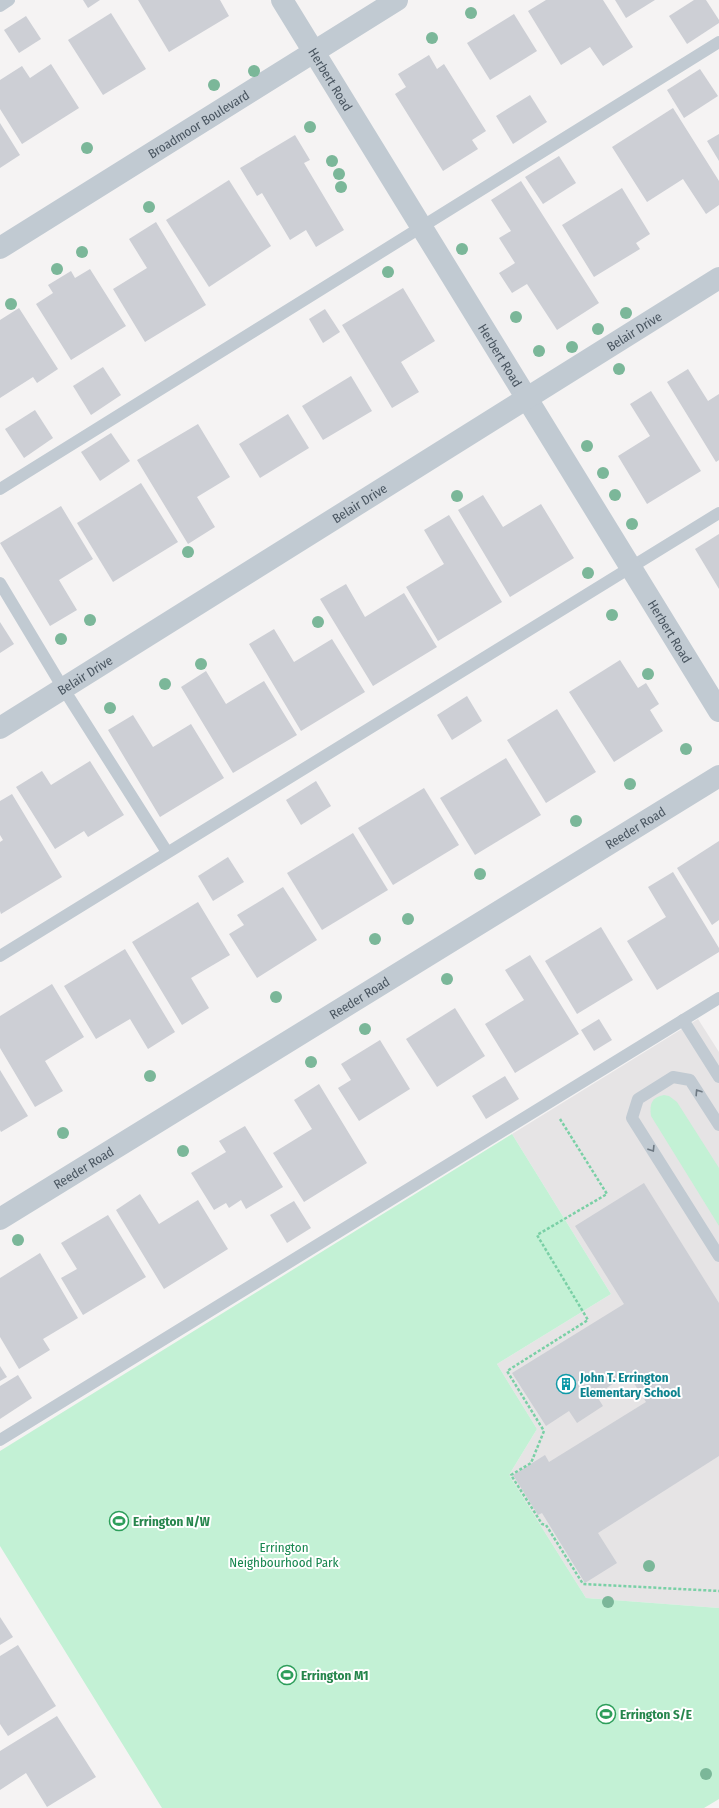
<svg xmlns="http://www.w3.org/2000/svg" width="719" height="1808" font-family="'Fira Sans Condensed',sans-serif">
<rect width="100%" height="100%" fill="#f5f3f3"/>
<!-- education -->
<path fill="#e6e4e5" d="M698,1019L719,1052V1608L586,1598L509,1475L537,1429L497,1364L611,1294L512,1134Z"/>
<!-- green -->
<g fill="#c3f1d5">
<path d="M664,1095L669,1096L677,1102L719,1168V1226L651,1116C649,1104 652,1097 664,1095Z"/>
<path d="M512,1134L611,1294L497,1364L537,1429L509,1475L586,1598L719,1608V1799L704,1808H162L0,1546V1451Z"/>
</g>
<!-- building -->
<g fill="#cdcfd5">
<path d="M83,0H100L88,8Z"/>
<path d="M138,0H220L229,16L169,52Z"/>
<path d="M546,0H603L633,47L603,66L590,47L561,65L528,11Z"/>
<path d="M615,0H655L626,18Z"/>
<path d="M694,0H706L719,20V23L687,44L669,16Z"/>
<path d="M111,13L146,69L103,95L68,40Z"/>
<path d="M514,14L537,51L490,80L467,43Z"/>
<path d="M26,16L41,39L19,53L4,30Z"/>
<path d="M429,55L437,69L444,64L486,131L472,140L478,149L443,171L395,94L406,87L398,74Z"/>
<path d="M51,64L79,108L22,144L0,109V80L22,66L30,78Z"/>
<path d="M700,69L718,96L684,118L667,90Z"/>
<path d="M530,95L547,122L513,144L496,116Z"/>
<path d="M673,108L719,181V205L706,214L683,179L647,202L612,147Z"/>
<path d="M0,123L20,155L0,168Z"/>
<path d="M719,134V161L707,141Z"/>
<path d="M295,135L310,160L304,163L344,230L316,247L306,230L290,240L262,193L257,196L240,168Z"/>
<path d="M559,156L576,183L543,204L525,177Z"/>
<path d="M229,180L271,246L209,287L166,220Z"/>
<path d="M521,181L599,303L557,330L527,284L512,293L499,273L515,263L499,238L511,231L491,200Z"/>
<path d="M622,188L650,234L636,243L640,249L594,277L562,225Z"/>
<path d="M156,222L206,305L145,342L113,289L147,268L129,239Z"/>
<path d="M90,269L126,326L71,360L36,304L53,293L48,285L71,271L75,278Z"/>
<path d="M403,288L435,341L401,362L419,392L392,408L342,325Z"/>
<path d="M19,308L58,369L37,383L33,377L0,398V320Z"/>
<path d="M325,309L340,332L323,343L309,319Z"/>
<path d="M103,367L121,395L91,415L73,386Z"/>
<path d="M688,369L708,401L719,394V460L716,462L667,382Z"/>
<path d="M351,376L372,411L323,440L302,406Z"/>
<path d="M651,391L701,471L647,504L618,456L650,436L630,404Z"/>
<path d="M35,410L53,438L24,458L5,429Z"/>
<path d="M288,414L309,448L260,478L239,444Z"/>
<path d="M198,424L230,477L197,497L215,527L188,544L137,460Z"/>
<path d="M111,433L130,461L100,481L81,452Z"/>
<path d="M141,483L178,542L113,582L77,523Z"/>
<path d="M483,495L503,527L541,504L574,558L510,597L458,510Z"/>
<path d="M61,506L93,559L59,580L77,610L50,626L0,543Z"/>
<path d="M449,515L502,602L438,641L406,587L444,564L424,530Z"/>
<path d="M719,534V589L695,549Z"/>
<path d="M346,584L365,617L404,593L437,647L373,686L320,599Z"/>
<path d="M0,622L14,644L0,653Z"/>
<path d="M274,629L294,662L332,639L365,692L301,731L249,644Z"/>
<path d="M620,660L638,688L646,683L659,704L650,710L663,731L614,762L569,692Z"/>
<path d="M206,671L226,704L264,681L297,735L233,773L181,687Z"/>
<path d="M467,696L482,721L452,740L437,715Z"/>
<path d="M557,709L596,772L546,803L507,740Z"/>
<path d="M133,715L153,747L191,724L224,778L160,817L108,730Z"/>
<path d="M506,758L541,815L475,855L440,798Z"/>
<path d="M90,761L124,815L88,837L84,831L55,849L16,787L42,771L51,785Z"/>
<path d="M316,781L331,806L301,825L286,800Z"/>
<path d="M424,788L459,845L393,885L358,828Z"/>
<path d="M12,794L62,877L1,914L0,911V842L3,840L0,835V801Z"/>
<path d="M353,833L388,890L322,930L287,873Z"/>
<path d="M719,841V920L712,925L677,868Z"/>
<path d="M228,857L244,882L213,901L198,876Z"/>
<path d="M673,872L719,948V952L657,990L627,941L666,917L648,887Z"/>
<path d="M283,887L317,940L257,978L229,934L244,925L237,915Z"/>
<path d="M198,902L230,955L191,978L209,1008L182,1025L132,942Z"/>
<path d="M601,927L633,980L577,1014L545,961Z"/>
<path d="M125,949L175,1032L148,1049L130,1019L96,1039L64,986Z"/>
<path d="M530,955L579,1034L515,1073L485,1024L524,1000L505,970Z"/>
<path d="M52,984L84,1037L45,1061L63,1091L35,1107L0,1048V1016Z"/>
<path d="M455,1008L485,1056L437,1087L406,1039Z"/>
<path d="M599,1019L612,1040L594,1051L581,1030Z"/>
<path d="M380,1040L410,1089L359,1121L338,1088L351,1080L341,1064Z"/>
<path d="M0,1070L28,1116L1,1132L0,1130Z"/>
<path d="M505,1076L519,1099L486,1119L472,1096Z"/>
<path d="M319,1084L367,1163L304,1202L273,1153L312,1129L294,1100Z"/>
<path d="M245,1126L283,1187L246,1209L241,1200L229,1208L226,1203L214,1210L191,1173L226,1152L219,1141Z"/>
<path d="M644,1183L719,1303V1456L598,1533L617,1563L585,1583L542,1513L538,1515L513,1475L545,1455L549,1462L646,1402L628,1374L596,1395L603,1406L577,1423L569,1411L546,1426L512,1373L624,1304L575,1226Z"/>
<path d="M140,1194L159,1224L198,1200L228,1249L164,1289L116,1210Z"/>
<path d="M294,1201L311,1228L287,1243L270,1215Z"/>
<path d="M108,1215L146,1277L83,1315L61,1278L77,1269L61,1243Z"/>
<path d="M40,1253L78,1318L43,1339L50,1350L19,1369L0,1337V1278Z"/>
<path d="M0,1366L7,1377L0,1381Z"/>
<path d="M18,1375L32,1398L0,1419V1386Z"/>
<path d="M0,1617L13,1637L0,1645Z"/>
<path d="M18,1645L56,1706L8,1736L0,1724V1656Z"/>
<path d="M57,1716L96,1777L47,1807L26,1773L0,1790V1751Z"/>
</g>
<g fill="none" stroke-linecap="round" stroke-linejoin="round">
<!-- path -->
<path stroke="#7ad0a6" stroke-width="2.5" stroke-dasharray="3 2" stroke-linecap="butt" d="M560,1119L607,1194L537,1235L588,1320L507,1371L544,1431L531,1463L511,1475L542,1524L546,1525L583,1584L719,1591"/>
<!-- service -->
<g stroke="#c1cad2" stroke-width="12">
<path d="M0,6L9,0"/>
<path d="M0,489L719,42"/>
<path d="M0,583L63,688L167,852"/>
<path d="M0,956L719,513"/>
<path d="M683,1020L719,1077"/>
<path d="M719,1125L690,1080L673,1077L638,1099L632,1118L719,1256"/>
<path d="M0,1440L719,998"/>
</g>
<!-- minor -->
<g stroke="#c1cad2" stroke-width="22">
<path id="s1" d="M282,0L719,711"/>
<path id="s2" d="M0,248L397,0"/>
<path id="s3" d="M0,728L719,278"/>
<path id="s4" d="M0,1219L719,776"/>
</g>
</g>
<!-- trees -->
<g fill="#7bb799">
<circle cx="471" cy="13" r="6"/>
<circle cx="432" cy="38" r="6"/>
<circle cx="254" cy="71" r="6"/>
<circle cx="214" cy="85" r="6"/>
<circle cx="310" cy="127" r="6"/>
<circle cx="87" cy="148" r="6"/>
<circle cx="332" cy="161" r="6"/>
<circle cx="339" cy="174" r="6"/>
<circle cx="341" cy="187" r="6"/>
<circle cx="149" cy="207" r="6"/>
<circle cx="462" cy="249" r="6"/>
<circle cx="82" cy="252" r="6"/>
<circle cx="57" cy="269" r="6"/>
<circle cx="388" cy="272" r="6"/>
<circle cx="11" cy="304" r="6"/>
<circle cx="626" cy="313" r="6"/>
<circle cx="516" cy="317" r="6"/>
<circle cx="598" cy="329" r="6"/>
<circle cx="572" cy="347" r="6"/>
<circle cx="539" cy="351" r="6"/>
<circle cx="619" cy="369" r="6"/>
<circle cx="587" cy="446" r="6"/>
<circle cx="603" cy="473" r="6"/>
<circle cx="615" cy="495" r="6"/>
<circle cx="457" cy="496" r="6"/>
<circle cx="632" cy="524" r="6"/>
<circle cx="188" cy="552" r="6"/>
<circle cx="588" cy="573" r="6"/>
<circle cx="612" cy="615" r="6"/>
<circle cx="90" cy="620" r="6"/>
<circle cx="318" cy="622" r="6"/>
<circle cx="61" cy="639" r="6"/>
<circle cx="201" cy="664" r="6"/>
<circle cx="648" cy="674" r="6"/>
<circle cx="165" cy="684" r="6"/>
<circle cx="110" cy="708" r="6"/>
<circle cx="686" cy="749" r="6"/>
<circle cx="630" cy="784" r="6"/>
<circle cx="576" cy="821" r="6"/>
<circle cx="480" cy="874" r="6"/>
<circle cx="408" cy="919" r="6"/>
<circle cx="375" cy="939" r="6"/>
<circle cx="447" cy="979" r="6"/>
<circle cx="276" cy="997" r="6"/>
<circle cx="365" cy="1029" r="6"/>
<circle cx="311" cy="1062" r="6"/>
<circle cx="150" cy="1076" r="6"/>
<circle cx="63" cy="1133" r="6"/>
<circle cx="183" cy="1151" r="6"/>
<circle cx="18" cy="1240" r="6"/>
<circle cx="649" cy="1566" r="6"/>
<circle cx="608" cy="1602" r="6"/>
<circle cx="706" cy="1774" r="6"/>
</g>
<!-- one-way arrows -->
<defs><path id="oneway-chevron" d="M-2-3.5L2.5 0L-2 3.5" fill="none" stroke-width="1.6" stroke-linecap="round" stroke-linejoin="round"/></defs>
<g stroke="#6e7983">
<use href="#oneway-chevron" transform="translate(698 1092) rotate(-123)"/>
<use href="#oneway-chevron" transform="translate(652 1149) rotate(58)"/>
</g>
<!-- icons -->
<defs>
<g id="building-ring" transform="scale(1)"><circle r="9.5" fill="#fff" stroke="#0f9aa8" stroke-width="1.5"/><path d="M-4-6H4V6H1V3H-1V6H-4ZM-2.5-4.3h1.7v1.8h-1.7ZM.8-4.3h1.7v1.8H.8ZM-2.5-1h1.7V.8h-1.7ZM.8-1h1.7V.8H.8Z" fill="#0f9aa8"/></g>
<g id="stadium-ring" transform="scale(1)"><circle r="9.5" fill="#fff" stroke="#2e9e5b" stroke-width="1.5"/><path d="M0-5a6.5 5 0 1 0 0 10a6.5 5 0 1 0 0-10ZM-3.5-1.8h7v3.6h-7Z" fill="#2e9e5b"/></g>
</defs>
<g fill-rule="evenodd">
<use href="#building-ring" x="566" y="1384"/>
<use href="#stadium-ring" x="119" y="1521"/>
<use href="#stadium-ring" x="287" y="1675"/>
<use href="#stadium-ring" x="606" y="1714"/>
</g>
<g text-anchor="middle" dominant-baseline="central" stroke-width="4" stroke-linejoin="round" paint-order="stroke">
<!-- street labels -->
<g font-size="13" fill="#4a5661" stroke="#fff">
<text stroke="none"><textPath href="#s1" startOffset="93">Herbert Road</textPath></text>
<text stroke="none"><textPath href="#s2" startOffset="234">Broadmoor Boulevard</textPath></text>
<text stroke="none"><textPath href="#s3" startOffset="748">Belair Drive</textPath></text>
<text stroke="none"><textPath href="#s1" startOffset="417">Herbert Road</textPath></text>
<text stroke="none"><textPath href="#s3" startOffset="424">Belair Drive</textPath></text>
<text stroke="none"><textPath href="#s1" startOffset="741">Herbert Road</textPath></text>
<text stroke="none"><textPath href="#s3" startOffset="100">Belair Drive</textPath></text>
<text stroke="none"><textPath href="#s4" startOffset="746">Reeder Road</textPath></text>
<text stroke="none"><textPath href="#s4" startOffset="422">Reeder Road</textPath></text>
<text stroke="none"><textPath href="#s4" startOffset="98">Reeder Road</textPath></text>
</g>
<!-- culture labels -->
<g font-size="13" font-weight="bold" fill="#0d838f" stroke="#fff" text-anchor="start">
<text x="580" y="1377">John T. Errington<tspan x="580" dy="15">Elementary School</tspan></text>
</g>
<!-- leisure labels -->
<g font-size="13" font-weight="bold" fill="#27864d" stroke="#fff" text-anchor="start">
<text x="133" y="1521">Errington N/W</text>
<text x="301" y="1675">Errington M1</text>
<text x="620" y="1714">Errington S/E</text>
</g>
<!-- park labels -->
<g font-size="13" fill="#17864f" stroke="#fff">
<text x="284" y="1547">Errington<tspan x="284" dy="15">Neighbourhood Park</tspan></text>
</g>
</g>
</svg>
